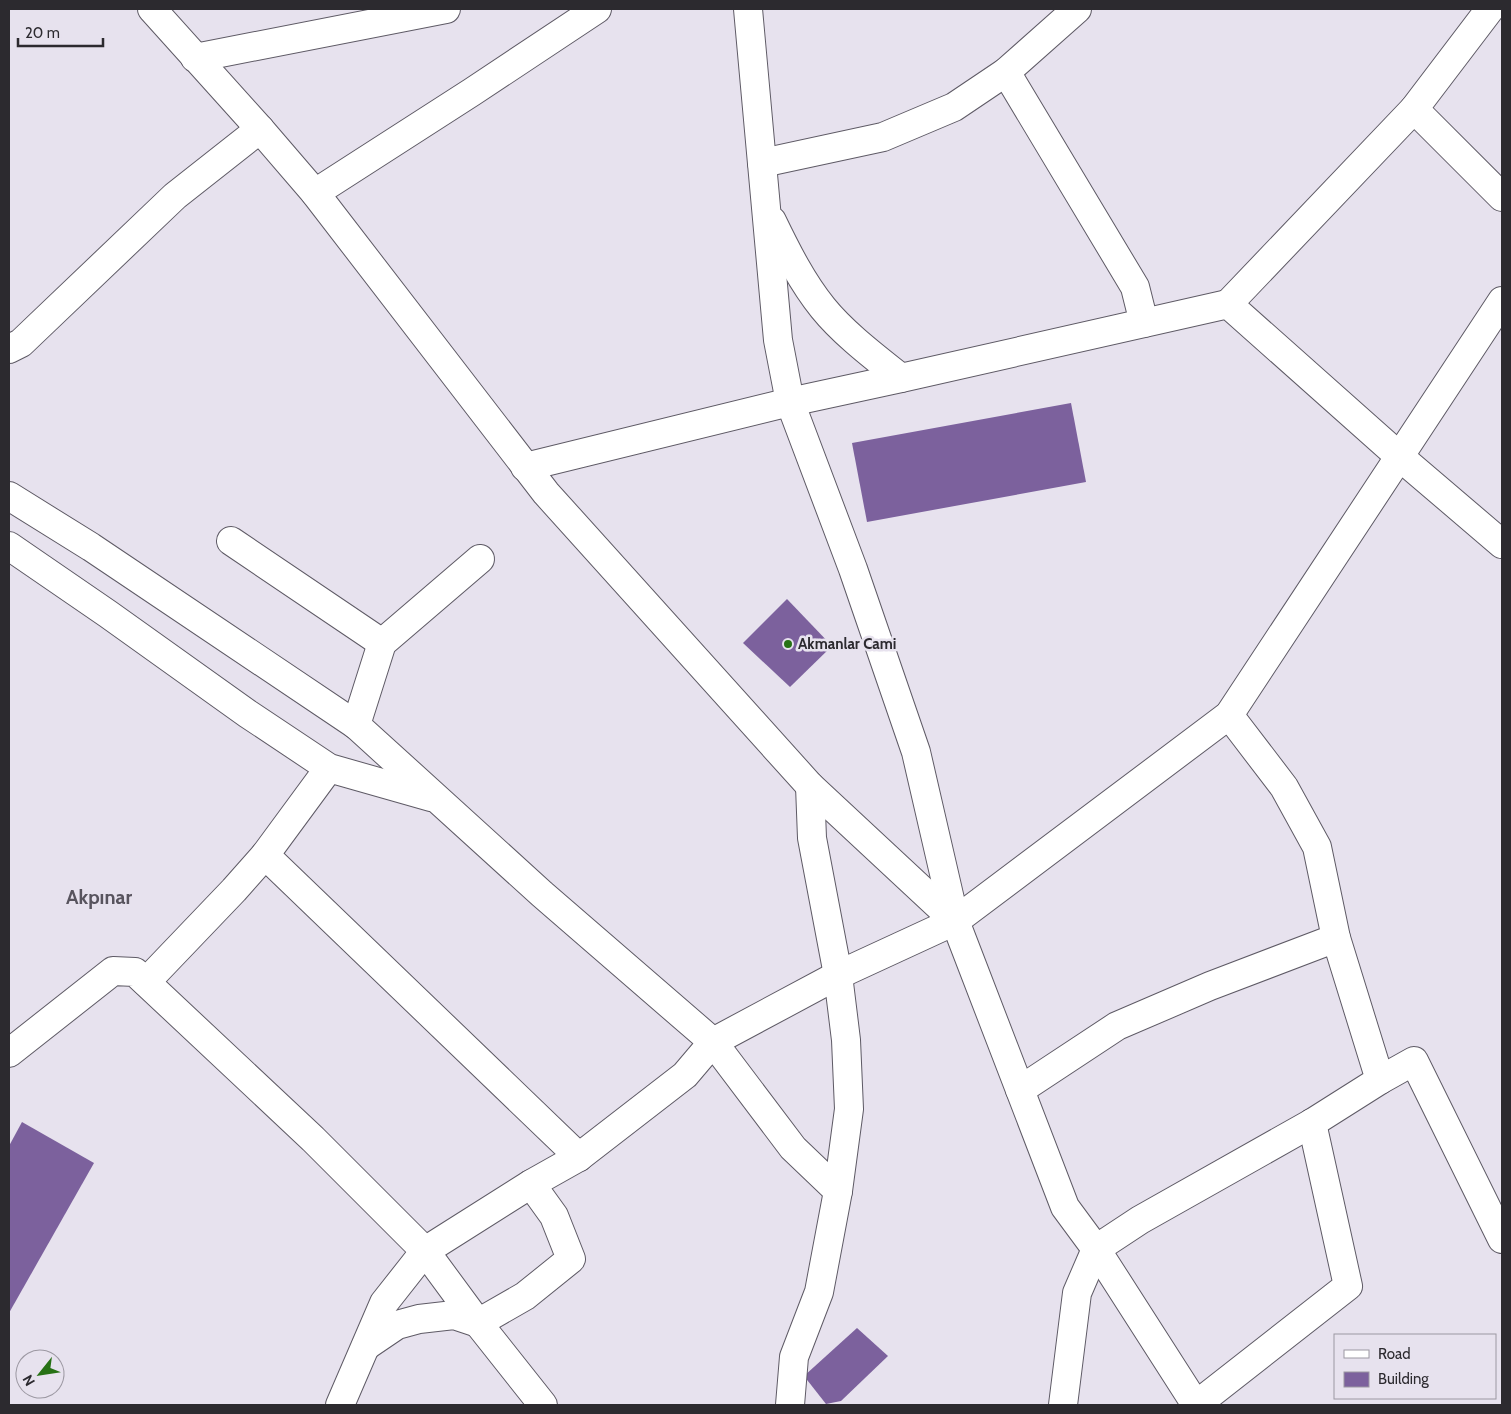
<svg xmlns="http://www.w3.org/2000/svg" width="1511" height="1414" font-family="Cabin,sans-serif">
<rect width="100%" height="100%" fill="#e7e2ee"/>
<!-- building -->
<g fill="#7c619d">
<path d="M1071,403L1086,482L867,522L852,443Z"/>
<path d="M787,599L832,646L790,687L743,643Z"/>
<path d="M22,1122L94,1163L9,1313V1146Z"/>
<path d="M857,1328L888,1356L841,1401L826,1404L804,1376Z"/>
</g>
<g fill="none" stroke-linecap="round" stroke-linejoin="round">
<!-- minor casing -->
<g stroke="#5e5a65" stroke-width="30">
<g id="minor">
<path d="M152,9L260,129L315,193L546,493L810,786L955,921"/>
<path d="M748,9L778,340L790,402L853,569L916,752L955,921L1065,1207L1096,1249L1196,1405"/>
<path d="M1490,9L1414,109L1502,197"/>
<path d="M195,58L446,9"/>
<path d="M1006,72L1135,287L1144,323"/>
<path d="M762,163L883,137L954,107L1006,72L1077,9"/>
<path d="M315,193L472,92L597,9"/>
<path d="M772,221C787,252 802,282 823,308C844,334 876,358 901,378"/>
<path d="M1228,304L1414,109"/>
<path d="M9,349L21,343L175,196L260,129"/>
<path d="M525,467L790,402L901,378L1228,304L1400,457L1502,544"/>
<path d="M9,496L91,547L356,725L542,894L713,1042L793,1148L838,1191"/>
<path d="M231,541L382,643"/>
<path d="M9,546L108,614L248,714L329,768L431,797"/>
<path d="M356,725L382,643L480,559"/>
<path d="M329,768L265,855L579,1157"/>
<path d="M146,982L234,890L265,855"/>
<path d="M9,1053L113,971L135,972L313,1139L425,1251L478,1323"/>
<path d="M1380,1080L1414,1061L1502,1239"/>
<path d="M1020,1090L1117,1026L1210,986L1336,938"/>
<path d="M531,1184L554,1216L571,1259L525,1296L478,1323L543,1405"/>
<path d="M366,1346L397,1325L419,1319L454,1315L478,1323"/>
<path d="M340,1405L384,1303L425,1251L531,1184L579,1157L685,1075L713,1042L838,975L955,921L1229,715L1502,301"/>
<path d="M790,1405L794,1357L819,1292L838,1191L849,1109L846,1040L838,975L812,838L810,786"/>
<path d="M1063,1405L1077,1293L1096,1249L1140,1220L1312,1123L1380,1080L1336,938L1317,847L1284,787L1229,715"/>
<path d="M1196,1405L1348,1286L1312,1123"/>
</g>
</g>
<!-- minor -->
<use href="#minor" stroke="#fff" stroke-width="28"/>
</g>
<!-- markers -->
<circle fill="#277115" stroke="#e7e2ee" stroke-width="2" cx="788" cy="644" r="5"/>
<g text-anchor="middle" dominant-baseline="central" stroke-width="5" stroke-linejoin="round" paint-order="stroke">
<!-- poi labels -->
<g font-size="15" font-weight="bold" fill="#2c2a2f" stroke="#e7e2ee" text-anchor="start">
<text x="798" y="644">Akmanlar Cami</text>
</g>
<!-- district labels -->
<g font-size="20" font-weight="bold" fill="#58545e" stroke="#e7e2ee">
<text x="99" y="897">Akpınar</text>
</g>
</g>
<!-- border -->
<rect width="1511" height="1414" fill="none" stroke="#2c2a2f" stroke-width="20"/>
<!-- legend -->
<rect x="1334" y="1334" width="162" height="65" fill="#e7e2ee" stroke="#9c98a2"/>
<rect x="1344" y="1350" width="25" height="8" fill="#ffffff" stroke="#9c98a2"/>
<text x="1378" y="1359" font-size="15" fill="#2c2a2f">Road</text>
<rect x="1344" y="1372" width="25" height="15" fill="#7c619d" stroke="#9c98a2"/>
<text x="1378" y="1384" font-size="15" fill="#2c2a2f">Building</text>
<!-- north arrow -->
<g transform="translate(40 1374) rotate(240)"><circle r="24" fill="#e7e2ee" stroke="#9c98a2"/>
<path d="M0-4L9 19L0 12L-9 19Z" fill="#277115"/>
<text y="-8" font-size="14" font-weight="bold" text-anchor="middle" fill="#2c2a2f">N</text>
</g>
<!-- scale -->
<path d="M18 38v8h85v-8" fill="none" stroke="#2c2a2f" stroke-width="2.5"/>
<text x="25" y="38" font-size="15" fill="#2c2a2f" stroke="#e7e2ee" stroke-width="4" paint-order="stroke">20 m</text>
</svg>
